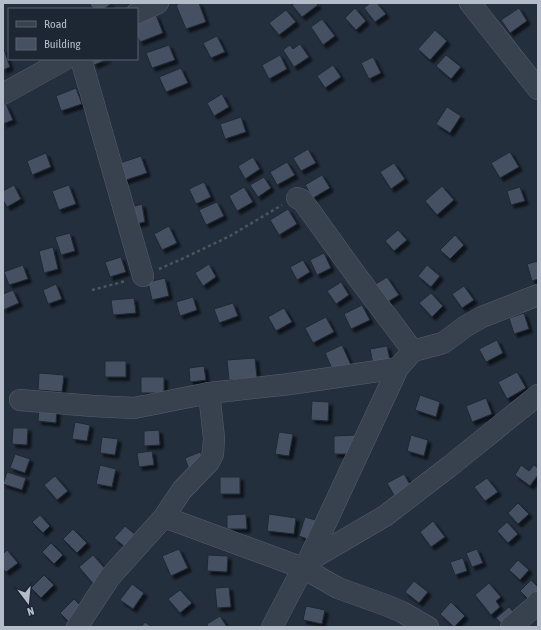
<svg xmlns="http://www.w3.org/2000/svg" width="541" height="630" font-family="'Asap Condensed',sans-serif">
<defs>
<filter id="shadow"><feDropShadow dx="3.5" dy="3.5" stdDeviation="1" flood-color="#0009"/></filter>
</defs>
<rect width="100%" height="100%" fill="#242f3e"/>
<!-- building -->
<g fill="#455162" stroke="#1f2835" filter="url(#shadow)">
<path d="M89,3H110L111,4L104,9H93Z"/>
<path d="M180,3H199L206,22L186,29L176,5Z"/>
<path d="M295,3H316L318,5L302,17L292,5Z"/>
<path d="M370,3H377L386,14L375,22L364,8Z"/>
<path d="M355,8L366,21L356,30L345,18Z"/>
<path d="M519,8L527,21L510,33L501,20Z"/>
<path d="M286,10L296,22L279,35L269,23Z"/>
<path d="M156,15L163,33L140,42L137,35V23Z"/>
<path d="M322,19L335,36L323,45L311,27Z"/>
<path d="M435,30L447,41L430,60L418,49Z"/>
<path d="M217,36L225,52L211,58L203,43Z"/>
<path d="M300,44L309,57L294,67L283,50L290,45L293,49Z"/>
<path d="M169,45L175,60L152,68L146,53Z"/>
<path d="M4,49L10,67L3,70V50Z"/>
<path d="M280,55L287,69L269,79L262,65Z"/>
<path d="M446,55L461,67L451,79L436,66Z"/>
<path d="M373,57L381,73L369,79L361,63Z"/>
<path d="M92,59H108L94,65Z"/>
<path d="M333,65L341,77L325,88L317,76Z"/>
<path d="M181,68L188,83L166,92L159,77Z"/>
<path d="M76,88L82,104L61,111L56,96Z"/>
<path d="M222,94L229,107L214,116L207,103Z"/>
<path d="M6,104L13,120L3,124V105Z"/>
<path d="M447,107L461,116L450,133L436,124Z"/>
<path d="M241,117L246,132L225,139L220,124Z"/>
<path d="M308,149L316,163L301,171L293,158Z"/>
<path d="M510,152L519,167L500,178L491,163Z"/>
<path d="M46,153L51,167L32,175L27,161Z"/>
<path d="M141,156L147,173L120,182L114,165Z"/>
<path d="M253,157L260,169L245,179L238,166Z"/>
<path d="M287,162L295,175L277,185L270,172Z"/>
<path d="M394,163L405,179L391,189L380,172Z"/>
<path d="M322,175L330,188L313,198L305,185Z"/>
<path d="M264,177L271,188L258,197L250,185Z"/>
<path d="M204,182L211,197L196,204L189,189Z"/>
<path d="M14,185L21,199L7,207L3,200V191Z"/>
<path d="M69,185L76,204L59,210L52,191Z"/>
<path d="M442,186L454,200L437,215L425,201Z"/>
<path d="M244,187L253,202L237,211L229,196Z"/>
<path d="M520,187L525,201L511,205L507,191Z"/>
<path d="M217,202L224,216L206,225L199,210Z"/>
<path d="M142,204L145,222L131,225L127,208Z"/>
<path d="M288,209L297,224L279,235L270,220Z"/>
<path d="M169,226L177,243L162,250L154,234Z"/>
<path d="M398,230L407,240L394,251L385,241Z"/>
<path d="M70,233L75,251L61,255L55,237Z"/>
<path d="M455,235L464,245L450,259L440,250Z"/>
<path d="M53,247L58,269L44,273L39,251Z"/>
<path d="M324,253L331,268L317,275L310,260Z"/>
<path d="M121,257L126,272L110,277L105,262Z"/>
<path d="M303,260L310,272L297,280L290,267Z"/>
<path d="M538,261V279L532,281L527,264Z"/>
<path d="M209,264L216,277L203,286L195,273Z"/>
<path d="M23,265L28,279L9,285L4,272Z"/>
<path d="M427,265L440,276L431,287L418,276Z"/>
<path d="M387,277L399,295L386,303L374,285Z"/>
<path d="M165,278L169,296L152,300L148,282Z"/>
<path d="M341,282L349,295L336,304L327,291Z"/>
<path d="M56,284L62,299L48,304L43,290Z"/>
<path d="M464,286L474,300L462,308L452,294Z"/>
<path d="M13,290L19,303L3,310V294Z"/>
<path d="M431,293L443,306L432,317L419,303Z"/>
<path d="M193,297L197,310L180,316L176,302Z"/>
<path d="M134,298L136,313L113,315L111,300Z"/>
<path d="M233,303L238,316L219,323L214,309Z"/>
<path d="M362,305L370,320L351,329L344,314Z"/>
<path d="M284,308L292,322L276,331L268,317Z"/>
<path d="M524,313L529,329L514,334L509,318Z"/>
<path d="M326,317L334,332L313,343L305,328Z"/>
<path d="M497,340L503,353L486,362L479,349Z"/>
<path d="M342,345L351,365L334,373L325,353Z"/>
<path d="M387,346L390,360L373,364L370,349Z"/>
<path d="M255,358L257,378L229,380L227,360Z"/>
<rect x="105" y="361" width="21" height="16"/>
<path d="M204,366L206,380L190,382L189,368Z"/>
<path d="M517,372L526,388L507,399L498,382Z"/>
<path d="M39,373L64,375L62,392L38,390Z"/>
<rect x="141" y="377" width="23" height="16"/>
<path d="M420,395L440,402L436,417L415,410Z"/>
<path d="M486,398L492,414L472,422L466,406Z"/>
<path d="M312,401L329,402L328,421L311,420Z"/>
<path d="M39,407L57,409L56,423L38,421Z"/>
<path d="M75,422L90,425L87,441L72,439Z"/>
<path d="M13,428H28L27,445L12,444Z"/>
<path d="M159,430L160,445L144,446V431Z"/>
<path d="M279,432L293,434L289,456L275,454Z"/>
<path d="M357,435L358,454H334V436Z"/>
<path d="M411,435L428,440L424,456L407,451Z"/>
<path d="M102,437L118,439L115,455L100,453Z"/>
<path d="M152,451L154,465L139,467L137,453Z"/>
<path d="M200,452L206,468L190,473L185,458Z"/>
<path d="M15,454L30,459L25,473L10,468Z"/>
<path d="M100,465L116,469L112,487L96,484Z"/>
<path d="M521,465L529,471L534,465L538,468V475L530,486L515,475Z"/>
<path d="M7,472L26,478L22,490L3,484Z"/>
<path d="M404,474L412,488L395,497L387,483Z"/>
<path d="M55,476L68,491L57,500L44,485Z"/>
<rect x="220" y="477" width="20" height="17"/>
<path d="M487,478L498,492L485,501L474,487Z"/>
<path d="M518,503L529,514L518,524L508,513Z"/>
<path d="M246,514L247,529H227V515Z"/>
<path d="M269,514L296,518L294,534L267,531Z"/>
<path d="M40,515L50,526L43,533L32,522Z"/>
<path d="M305,517L319,521L313,541L299,536Z"/>
<path d="M433,521L445,537L431,547L420,532Z"/>
<path d="M507,522L518,534L508,543L497,531Z"/>
<path d="M125,526L142,540L131,552L114,538Z"/>
<path d="M73,529L87,543L77,553L63,539Z"/>
<path d="M51,543L63,555L54,564L42,552Z"/>
<path d="M179,549L188,568L171,576L162,556Z"/>
<path d="M477,549L483,563L472,567L466,553Z"/>
<path d="M7,550L18,563L6,572L3,569V554Z"/>
<path d="M93,555L110,574L96,587L79,567Z"/>
<path d="M208,555L228,556L227,572L207,571Z"/>
<path d="M463,558L467,571L455,575L450,562Z"/>
<path d="M518,560L529,570L520,580L509,570Z"/>
<path d="M44,575L54,585L41,598L31,588Z"/>
<path d="M531,580L538,587V597L532,603L520,591Z"/>
<path d="M414,581L428,592L419,603L405,592Z"/>
<path d="M489,583L501,597L496,601L500,607L491,615L475,595Z"/>
<path d="M132,584L144,593L133,609L120,600Z"/>
<path d="M229,587L231,607L217,608L215,588Z"/>
<path d="M180,590L192,603L180,613L168,599Z"/>
<path d="M74,599L83,608L69,622L60,613Z"/>
<path d="M451,602L465,616L454,627L440,614Z"/>
<path d="M306,606L325,610L322,624L303,620Z"/>
<path d="M509,607L519,618L504,627L496,618Z"/>
<path d="M220,616L227,627H208L207,624Z"/>
<path d="M145,622L152,627H141Z"/>
</g>
<g fill="none" stroke-linecap="round" stroke-linejoin="round">
<!-- minor casing -->
<g stroke="#565f6c" stroke-width="22">
<g id="minor">
<path d="M470,3L538,89"/>
<path d="M137,13L158,3"/>
<path d="M81,59L143,276"/>
<path d="M3,94L66,59"/>
<path d="M297,198L302,200L356,275L413,351"/>
<path d="M20,400L93,406L134,408L209,393L290,384L398,368"/>
<path d="M164,517L303,568L338,588L388,606L402,612L428,627"/>
<path d="M308,561L385,516L450,466L538,395"/>
<path d="M77,627L110,577L164,517L182,490L209,462L213,454L214,438L209,393"/>
<path d="M272,627L303,568L308,561L398,368L413,351L443,343L466,326L482,317L538,295"/>
<path d="M511,627L535,606L538,602"/>
</g>
</g>
<!-- path -->
<g stroke="#44595c" stroke-width="2.5" stroke-dasharray="3 3" stroke-linecap="butt">
<path d="M159,269L184,258L230,236L282,205"/>
<path d="M92,290L126,281"/>
</g>
<!-- minor -->
<use href="#minor" stroke="#38414e" stroke-width="21"/>
</g>
<!-- border -->
<rect width="541" height="630" fill="none" stroke="#b4bcc9" stroke-width="8"/>
<!-- legend -->
<rect x="8" y="8" width="130" height="52" fill="#1d2633" stroke="#59626f"/>
<rect x="16" y="21" width="20" height="6" fill="#38414e" stroke="#59626f"/>
<text x="44" y="28" font-size="12" fill="#b4bcc9">Road</text>
<rect x="16" y="38" width="20" height="12" fill="#455162" stroke="#59626f"/>
<text x="44" y="48" font-size="12" fill="#b4bcc9">Building</text>
<!-- north arrow -->
<g transform="translate(28 602) rotate(164)" stroke="#1d2633" stroke-width="3" paint-order="stroke">
<path d="M0-3L7 15L0 10L-7 15Z" fill="#b4bcc9"/>
<text y="-6" font-size="11" font-weight="bold" text-anchor="middle" fill="#b4bcc9">N</text>
</g>
</svg>
